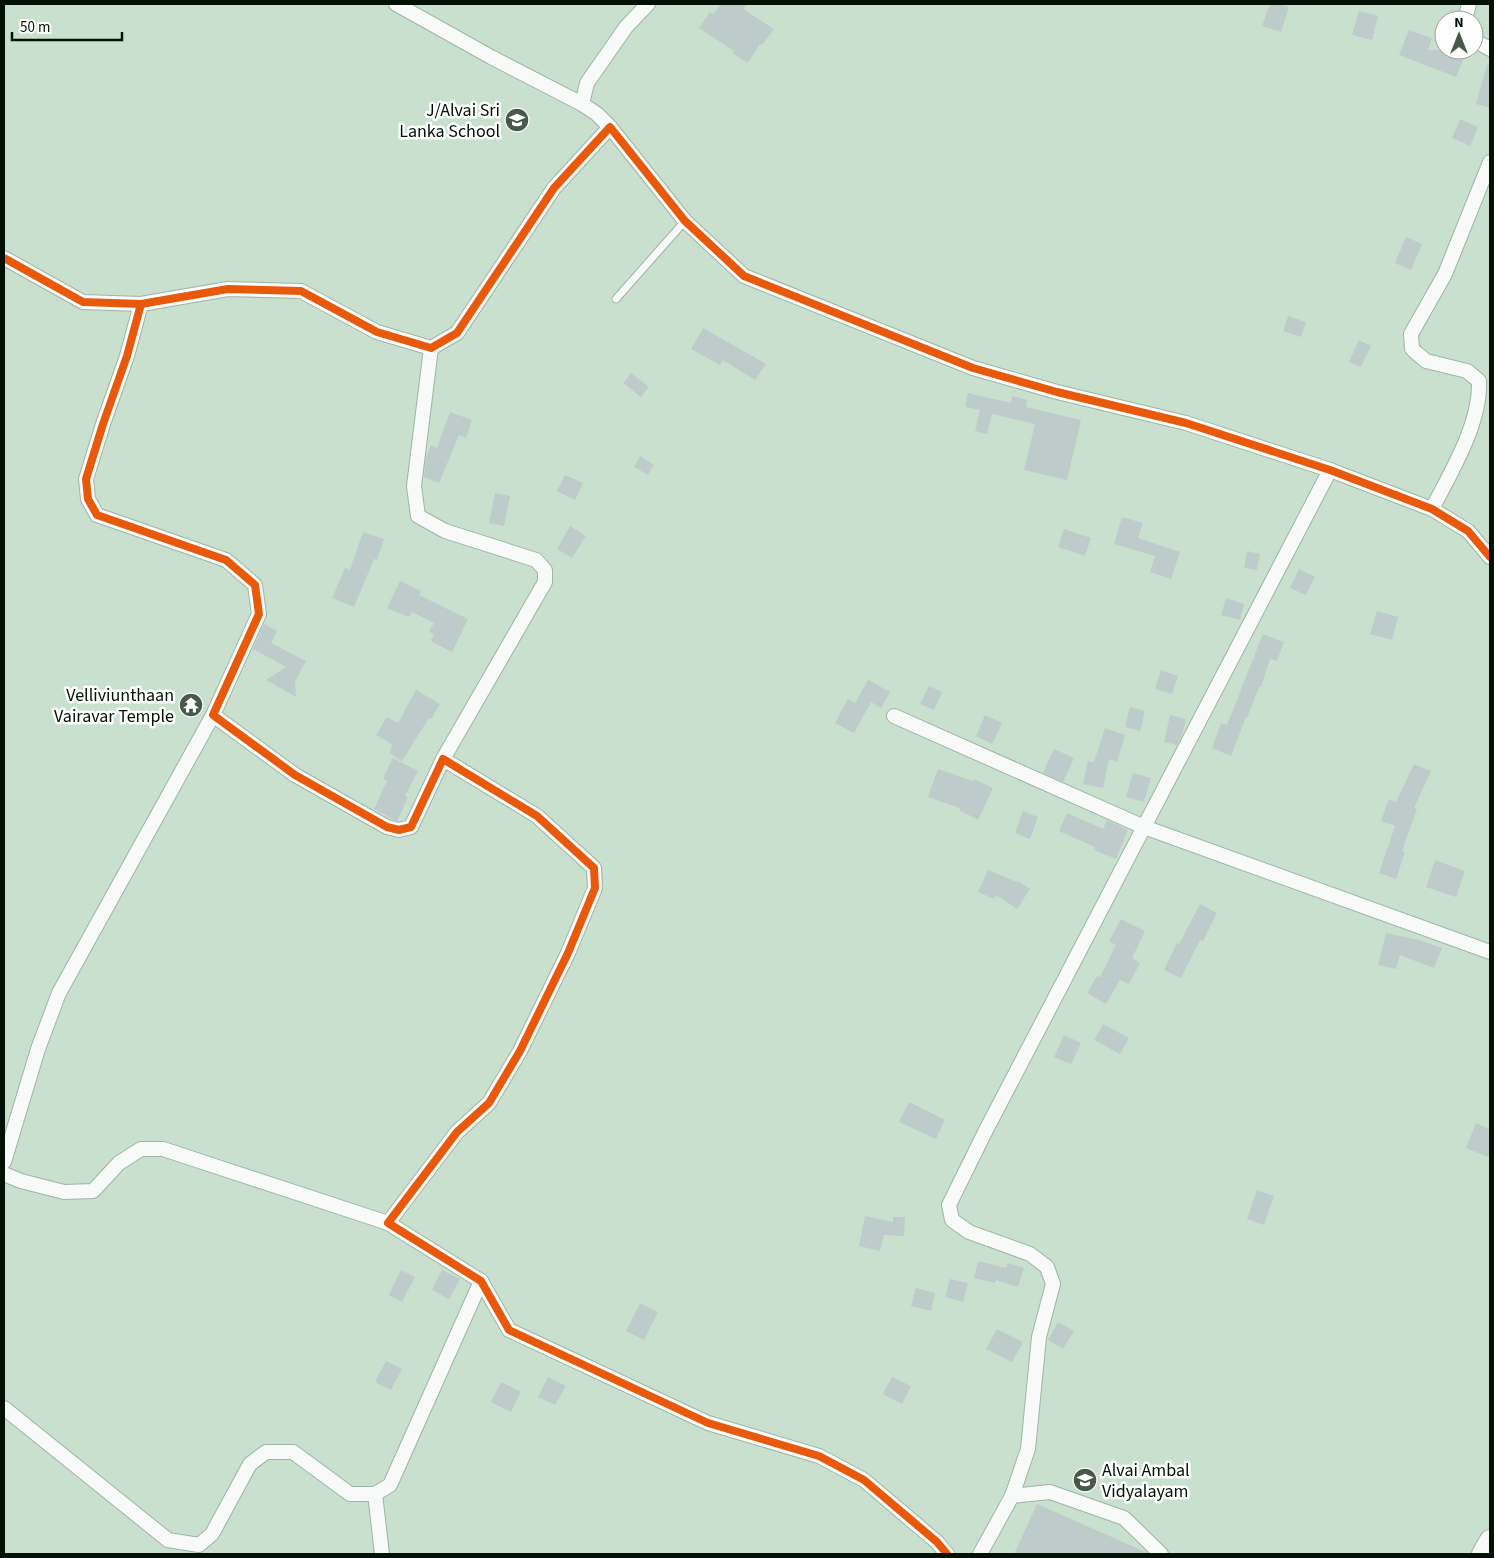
<svg xmlns="http://www.w3.org/2000/svg" width="1494" height="1558" font-family="'Source Sans 3',sans-serif">
<rect width="100%" height="100%" fill="#c9e0ce"/>
<!-- building -->
<g fill="#becbcb">
<path d="M721,4H747L743,9L774,29L762,45L760,44L748,63L732,53L734,51L699,28L710,12L713,14Z"/>
<path d="M1270,4H1280L1289,7L1281,32L1262,26Z"/>
<path d="M1359,11L1378,16L1372,40L1352,35Z"/>
<path d="M1409,30L1432,38L1428,50H1467L1456,77L1399,55Z"/>
<path d="M1487,65L1490,66V108L1476,104Z"/>
<path d="M1460,119L1478,127L1470,146L1452,138Z"/>
<path d="M1406,237L1422,244L1411,270L1395,263Z"/>
<path d="M1288,316L1306,322L1301,337L1283,331Z"/>
<path d="M703,328L766,364L755,380L723,360L720,365L691,349Z"/>
<path d="M1359,340L1371,346L1361,367L1349,362Z"/>
<path d="M631,373L649,387L641,397L623,383Z"/>
<path d="M968,393L1011,403L1012,396L1027,400L1026,407L1081,420L1067,480L1024,470L1035,424L992,414L987,434L975,431L980,410L965,407Z"/>
<path d="M450,412L472,420L466,438L459,435L439,483L424,477L426,458L431,445L437,448Z"/>
<path d="M640,456L654,465L648,475L634,467Z"/>
<path d="M565,475L583,483L575,500L557,491Z"/>
<path d="M495,493L510,496L504,526L489,523Z"/>
<path d="M1122,517L1143,523L1138,538L1180,552L1171,579L1150,572L1155,556L1114,544Z"/>
<path d="M570,526L586,536L572,558L557,549Z"/>
<path d="M1064,529L1091,538L1085,556L1058,547Z"/>
<path d="M363,532L384,539L377,560L374,559L354,607L332,598L345,568L350,570Z"/>
<path d="M1247,551L1260,554L1257,570L1244,568Z"/>
<path d="M1299,569L1315,577L1306,595L1290,588Z"/>
<path d="M400,581L421,591L419,595L468,619L452,652L431,641L434,634L429,632L434,623L412,612L409,617L387,608Z"/>
<path d="M1226,598L1244,604L1240,620L1221,615Z"/>
<path d="M1377,611L1398,617L1392,640L1370,634Z"/>
<path d="M264,624L277,631L271,643L306,661L295,682L296,697L266,680L286,667L253,649Z"/>
<path d="M1263,634L1284,642L1277,661L1270,659L1261,687H1259L1247,718L1246,717L1231,756L1212,748L1221,723L1227,725Z"/>
<path d="M1161,670L1178,676L1172,694L1155,689Z"/>
<path d="M868,680L890,692L881,708L871,702L854,733L835,723L848,699L855,703Z"/>
<path d="M929,686L942,692L934,710L920,704Z"/>
<path d="M416,690L440,704L431,719L429,718L402,761L390,753L392,744L376,735L387,717L398,723Z"/>
<path d="M1130,707L1145,711L1140,731L1125,727Z"/>
<path d="M985,715L1002,723L992,744L976,736Z"/>
<path d="M1170,715L1186,719L1182,735L1177,745L1164,742Z"/>
<path d="M1105,728L1125,735L1117,762L1109,759L1103,788L1083,784L1088,761L1094,762Z"/>
<path d="M1054,749L1074,758L1063,782L1043,773Z"/>
<path d="M393,758L418,771L405,796L408,797L397,821L374,809L387,781L383,778Z"/>
<path d="M1414,764L1431,771L1414,808L1417,809L1402,851L1405,852L1396,879L1379,873L1395,826L1381,821L1389,799L1396,802Z"/>
<path d="M938,769L973,781L974,779L993,788L978,820L959,810L960,808L928,797Z"/>
<path d="M1133,773L1151,778L1144,802L1126,797Z"/>
<path d="M1023,811L1038,817L1030,839L1015,833Z"/>
<path d="M1067,813L1103,829L1107,820L1128,830L1116,859L1094,850L1095,847L1059,831Z"/>
<path d="M1435,860L1465,871L1456,897L1426,887Z"/>
<path d="M988,870L1017,882L1018,881L1030,889L1017,909L996,895L994,899L978,892Z"/>
<path d="M1200,904L1217,913L1203,941L1200,940L1181,978L1164,970L1177,943L1179,944Z"/>
<path d="M1121,919L1145,931L1132,958L1140,963L1129,984L1120,980L1106,1004L1087,993L1097,976L1100,977L1116,945L1109,941Z"/>
<path d="M1386,933L1419,940L1442,948L1434,968L1400,955L1396,969L1378,965Z"/>
<path d="M1103,1024L1129,1038L1120,1054L1094,1040Z"/>
<path d="M1064,1035L1081,1043L1071,1064L1054,1057Z"/>
<path d="M909,1102L945,1120L936,1139L899,1122Z"/>
<path d="M1476,1123L1490,1129V1150L1488,1157L1466,1148Z"/>
<path d="M1257,1190L1274,1196L1264,1225L1247,1219Z"/>
<path d="M865,1216L893,1222V1217H905L904,1236L884,1235L880,1251L859,1246Z"/>
<path d="M978,1261L1006,1268L1008,1263L1024,1268L1018,1287L996,1280L995,1283L974,1278Z"/>
<path d="M401,1270L415,1277L402,1302L389,1295Z"/>
<path d="M442,1270L460,1279L449,1299L432,1290Z"/>
<path d="M950,1279L968,1283L963,1302L945,1297Z"/>
<path d="M916,1288L935,1293L931,1311L911,1306Z"/>
<path d="M640,1303L658,1312L644,1340L626,1331Z"/>
<path d="M1058,1322L1074,1331L1063,1349L1048,1340Z"/>
<path d="M997,1329L1023,1342L1012,1362L986,1349Z"/>
<path d="M386,1361L402,1369L391,1390L375,1382Z"/>
<path d="M548,1377L566,1386L555,1405L538,1397Z"/>
<path d="M892,1377L911,1386L902,1404L883,1394Z"/>
<path d="M501,1382L521,1392L511,1412L491,1402Z"/>
<path d="M1037,1504L1148,1553L1149,1554H1014Z"/>
</g>
<g fill="none" stroke-linecap="round" stroke-linejoin="round">
<!-- lane casing -->
<g stroke="#a1b3a5" stroke-width="9">
<path id="lane" d="M616,299L685,221"/>
</g>
<!-- street casing -->
<g stroke="#a1b3a5" stroke-width="16">
<g id="street">
<path d="M396,4L491,57L582,104"/>
<path d="M1465,20L1469,4"/>
<path d="M1474,40L1490,49"/>
<path d="M610,127L597,114L582,104L587,83L626,27L648,4"/>
<path d="M4,258L83,302L141,304L228,289L301,291L377,332L431,348L457,333L554,188L610,127L685,221L744,276L973,368L1057,392L1186,423L1330,470L1432,509L1468,531L1490,557"/>
<path d="M141,304L127,356L103,424L86,479L88,499L97,515L226,560L255,585L259,614L213,715L295,775L387,827L399,830L411,827L443,759L537,816L594,868L595,888L568,953L520,1051L489,1103L457,1132L388,1223L481,1281L509,1330L708,1423L819,1456L864,1480L937,1542L947,1554"/>
<path d="M431,348L414,486L418,516L445,531L536,560L545,570V582L443,759"/>
<path d="M1432,509C1451,472 1481,423 1479,381L1467,371L1426,361L1412,349L1411,334L1445,274L1490,162"/>
<path d="M894,716L1144,827L1490,952"/>
<path d="M4,1162L38,1049L59,993L213,715"/>
<path d="M4,1174L21,1181L64,1192L93,1191L119,1163L141,1149H163L388,1223"/>
<path d="M4,1408L168,1540L199,1545L212,1534L250,1464L266,1452H293L350,1494H375L390,1485L481,1281"/>
<path d="M375,1494L382,1554"/>
<path d="M1012,1496L1050,1492L1124,1518L1161,1554"/>
<path d="M980,1554L1012,1496L1028,1449L1039,1337L1053,1284L1047,1267L1030,1254L969,1232L952,1220L949,1205L985,1132L1330,470"/>
</g>
</g>
<!-- secondary casing -->
<g stroke="#a1b3a5" stroke-width="22">
<path id="secondary" d="M1482,1554L1490,1540"/>
</g>
<!-- lane -->
<use href="#lane" stroke="#f7faf8" stroke-width="7"/>
<!-- street -->
<use href="#street" stroke="#f7faf8" stroke-width="14"/>
<!-- secondary -->
<use href="#secondary" stroke="#f7faf8" stroke-width="20"/>
<!-- cycleway casing -->
<g stroke="#fefefe" stroke-width="11">
<g id="cycleway">
<path d="M4,258L83,302L141,304L228,289L301,291L377,332L431,348L457,333L554,188L610,127L685,221L744,276L973,368L1057,392L1186,423L1330,470L1432,509L1468,531L1490,557"/>
<path d="M141,304L127,356L103,424L86,479L88,499L97,515L226,560L255,585L259,614L213,715L295,775L387,827L399,830L411,827L443,759L537,816L594,868L595,888L568,953L520,1051L489,1103L457,1132L388,1223L481,1281L509,1330L708,1423L819,1456L864,1480L937,1542L947,1554"/>
</g>
</g>
<!-- cycleway -->
<use href="#cycleway" stroke="#e8590c" stroke-width="8"/>
</g>
<!-- icons -->
<defs>
<g id="school-disc" transform="scale(1.25)"><circle r="9.5" fill="#48594c" stroke="#fefefe"/><path d="M0-5L7-2L0 1L-7-2ZM-4 1L0 2.5L4 1V4Q0 6-4 4Z" fill="#fff"/></g>
<g id="temple-disc" transform="scale(1.25)"><circle r="9.5" fill="#48594c" stroke="#fefefe"/><path d="M0-6L5-2H3V0L6.5 2.5H4V6H1.5V3h-3V6H-4V2.5H-6.5L-3 0V-2H-5Z" fill="#fff"/></g>
</defs>
<g fill-rule="evenodd">
<use href="#school-disc" x="517" y="120"/>
<use href="#temple-disc" x="191" y="705"/>
<use href="#school-disc" x="1085" y="1480"/>
</g>
<g text-anchor="middle" dominant-baseline="central" stroke-width="5" stroke-linejoin="round" paint-order="stroke">
<!-- poi labels -->
<g font-size="18" fill="#031006" stroke="#fefefe" text-anchor="end">
<text x="500" y="110">J/Alvai Sri<tspan x="500" dy="21">Lanka School</tspan></text>
<text x="174" y="695">Velliviunthaan<tspan x="174" dy="21">Vairavar Temple</tspan></text>
<text x="1102" y="1470" text-anchor="start">Alvai Ambal<tspan x="1102" dy="21">Vidyalayam</tspan></text>
</g>
</g>
<!-- border -->
<rect width="1494" height="1558" fill="none" stroke="#031006" stroke-width="10"/>
<!-- north arrow -->
<g transform="translate(1459 35)"><circle r="24" fill="#fefefe" stroke="#9a9f9b"/>
<path d="M0-4L9 19L0 12L-9 19Z" fill="#48594c"/>
<text y="-8" font-size="14" font-weight="bold" text-anchor="middle" fill="#031006">N</text>
</g>
<!-- scale -->
<path d="M12 32v8h110v-8" fill="none" stroke="#031006" stroke-width="2.5"/>
<text x="20" y="32" font-size="15" fill="#031006" stroke="#fefefe" stroke-width="4" paint-order="stroke">50 m</text>
</svg>
